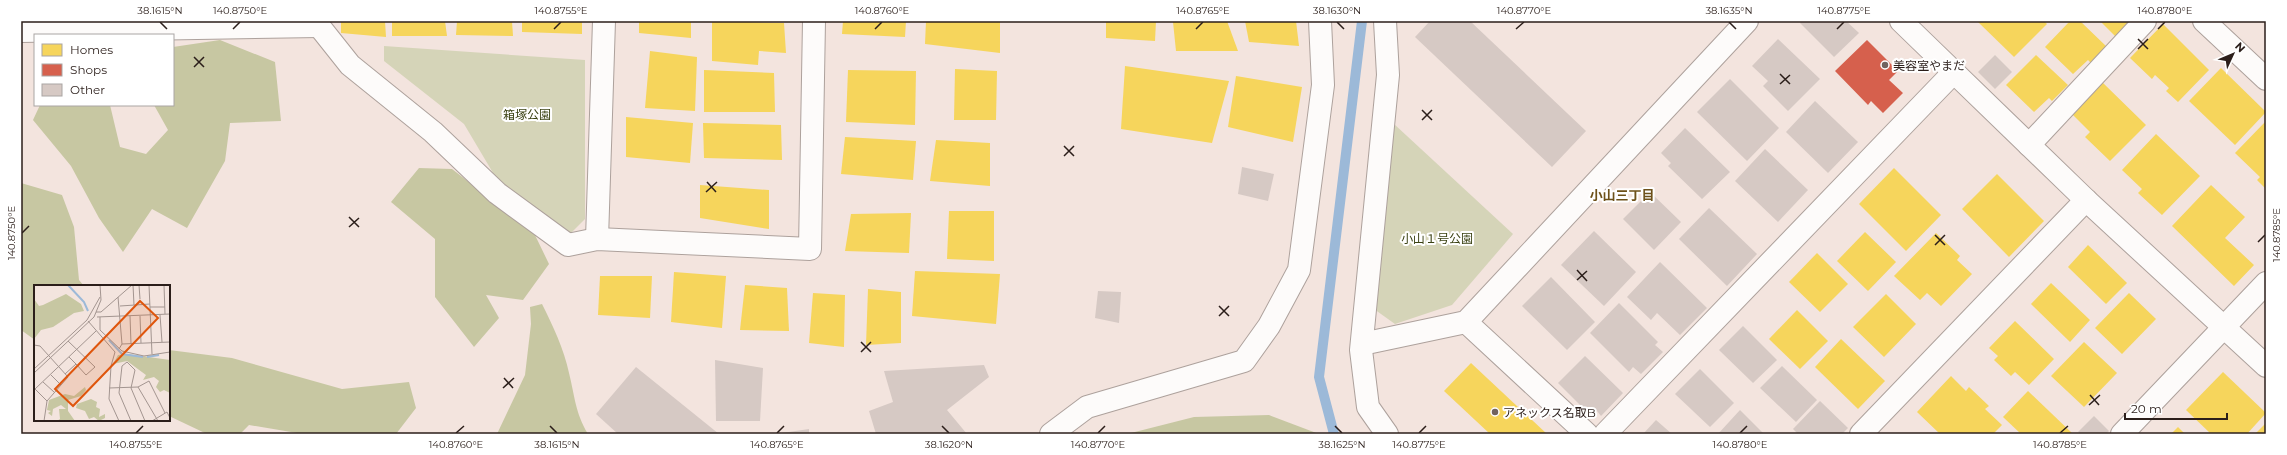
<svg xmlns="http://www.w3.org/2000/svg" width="2287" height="455" font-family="Montserrat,'Noto Sans JP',sans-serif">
<rect width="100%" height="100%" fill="#f3e4de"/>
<!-- green -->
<g fill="#d5d4b8">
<path d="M384,46L585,60V219L567,237L502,188L464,124L384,61Z"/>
<path d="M1394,124L1513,234L1452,305L1395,324L1374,309Z"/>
</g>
<!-- forest -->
<g fill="#c7c7a2">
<path d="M220,40L275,62L281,121L230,123L225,161L187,228L152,209L123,252L99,218L71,166L33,120L40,105H110L120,147L146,154L168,130L154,105H173V47Z"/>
<path d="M419,168L452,169L534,233L549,264L523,300L486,295L499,318L474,347L435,297V239L391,202Z"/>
<path d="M21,183L62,195L74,227L79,280L84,286H35V340L21,330Z"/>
<path d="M542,304C553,326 564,349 569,373C575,397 575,412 588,434H497L525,375L531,324L530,307Z"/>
<path d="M169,350L232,358L342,389L409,382L416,408L396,434H303L249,425L240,434H207L169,416Z"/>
<path d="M1269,415L1319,434H1127L1194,417Z"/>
</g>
<!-- homes -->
<g fill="#f6d55c">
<path d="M341,21H385L386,37L341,33Z"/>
<path d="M392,21H445L447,36H392Z"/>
<path d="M457,21H512L513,36L456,35Z"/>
<path d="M522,21H582V34L522,32Z"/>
<path d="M639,21H691V38L639,33Z"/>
<path d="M712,21L784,23L786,53L759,51L758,65L712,61Z"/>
<path d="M843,21H906L905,37L842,34Z"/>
<path d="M926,21H1000V53L925,44Z"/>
<path d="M1106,21H1156L1155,41L1106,38Z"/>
<path d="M1184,21H1227L1238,51H1176L1173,22Z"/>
<path d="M1245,21H1296L1299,46L1249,42Z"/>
<path d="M1977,21H2044L2047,24L2014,57Z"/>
<path d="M2070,21H2080L2107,47L2091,63L2088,60L2073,74L2045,47Z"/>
<path d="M2100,21H2137L2119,40Z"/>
<path d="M2163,24L2209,70L2178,102L2166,91L2169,88L2155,75L2152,79L2130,58Z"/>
<path d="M650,51L697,57L695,111L645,108Z"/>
<path d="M2036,55L2068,85L2052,101L2049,98L2034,112L2006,85Z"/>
<path d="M1125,66L1229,81L1212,143L1121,129Z"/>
<path d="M2221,68L2266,112L2235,145L2189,101Z"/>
<path d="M955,69L997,71L996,120H954Z"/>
<path d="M704,70L774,73L775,112H704Z"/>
<path d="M848,70L916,71L915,125L846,122Z"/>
<path d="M1236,76L1302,87L1293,142L1228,127Z"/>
<path d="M2102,82L2146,125L2110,161L2085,137L2090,132L2071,113Z"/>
<path d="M626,117L693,123L690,163L626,157Z"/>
<path d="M2266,121V189L2257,180L2260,177L2235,153Z"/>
<path d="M703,123L781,125L782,160L704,158Z"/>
<path d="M2156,134L2200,176L2162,215L2138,193L2142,189L2122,170Z"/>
<path d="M845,137L916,141L913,180L841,174Z"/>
<path d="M936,140L990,143V186L930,181Z"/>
<path d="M1894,168L1941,215L1906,251L1859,204Z"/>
<path d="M1997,174L2044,221L2009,257L1962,209Z"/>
<path d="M700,185L769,190V229L700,218Z"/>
<path d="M2211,185L2245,217L2225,238L2254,265L2234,286L2172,226Z"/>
<path d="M949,211H994V261L947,259Z"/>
<path d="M911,213L909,253L845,251L851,214Z"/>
<path d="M1865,232L1896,262L1868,291L1837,261Z"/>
<path d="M1936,233L1960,256L1957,260L1972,274L1941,306L1927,293L1920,300L1894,276Z"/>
<path d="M2088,245L2127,283L2106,304L2068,267Z"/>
<path d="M1817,253L1848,284L1820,312L1789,282Z"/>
<path d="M915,271L1000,274L996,324L912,316Z"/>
<path d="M674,272L726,276L722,328L671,322Z"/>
<path d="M600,276H652L650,318L598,315Z"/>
<path d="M2051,283L2090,320L2070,342L2031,304Z"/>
<path d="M745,285L787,288L789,331L740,330Z"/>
<path d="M868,289L901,292V343L866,345Z"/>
<path d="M813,293L845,295L844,347L809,343Z"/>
<path d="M2129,293L2156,319L2122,354L2095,328Z"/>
<path d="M1886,294L1916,324L1884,357L1853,327Z"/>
<path d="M1797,310L1828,341L1800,369L1769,339Z"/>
<path d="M2015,321L2054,359L2029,385L2015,372L2011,376L1994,360L1998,356L1989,348Z"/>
<path d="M1841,339L1885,381L1858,409L1815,367Z"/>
<path d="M2084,342L2117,373L2084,407L2051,376Z"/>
<path d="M1471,363L1547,434H1490L1444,391Z"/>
<path d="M2223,372L2266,413L2247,434H2211L2186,410Z"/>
<path d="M1951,376L1966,391L1969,387L1989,406L1985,409L2002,425L1993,434H1940L1917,412Z"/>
<path d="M2028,391L2073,434H2021L2003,417Z"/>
<path d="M2266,423V434H2255Z"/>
<path d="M2178,427L2185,434H2171Z"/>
</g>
<!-- shops -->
<path fill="#d6604d" d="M1867,40L1898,71L1889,80L1903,93L1883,113L1871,101L1868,105L1835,71Z"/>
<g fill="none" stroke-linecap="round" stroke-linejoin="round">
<!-- stream -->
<path stroke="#9cb9d8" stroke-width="10" d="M1334,434L1319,377L1362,21"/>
</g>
<!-- building -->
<g fill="#d6c9c4">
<path d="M1430,21H1470L1586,131L1552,167L1415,37Z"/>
<path d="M1802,21H1846L1859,33L1834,57L1800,23Z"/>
<path d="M1778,39L1820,79L1788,111L1763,86L1768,81L1752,66Z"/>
<path d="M1995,55L2012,72L1995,89L1978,72Z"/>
<path d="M1730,79L1779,128L1747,161L1697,112Z"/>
<path d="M1815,101L1858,142L1828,173L1786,132Z"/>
<path d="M1685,128L1730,172L1702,199L1668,166L1671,163L1661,153Z"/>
<path d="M1765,149L1808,190L1778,222L1735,181Z"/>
<path d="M1242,167L1274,174L1268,201L1238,194Z"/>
<path d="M1650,192L1681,222L1654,250L1623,219Z"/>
<path d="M1709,208L1757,254L1727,286L1679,239Z"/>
<path d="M1594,231L1636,272L1604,306L1561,265Z"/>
<path d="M1660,262L1707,308L1680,335L1657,313L1651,320L1627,297Z"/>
<path d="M1551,277L1595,322L1567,350L1522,306Z"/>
<path d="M1098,291L1121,292L1119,323L1095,318Z"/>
<path d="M1619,303L1658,342L1655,345L1663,352L1641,374L1633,367L1629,372L1590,333Z"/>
<path d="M1743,326L1777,360L1753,383L1719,350Z"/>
<path d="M1585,356L1623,393L1601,416L1597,411L1592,417L1558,383Z"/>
<path d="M715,360L763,368L760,421H716Z"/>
<path d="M984,365L989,377L947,410L967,434H876L869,411L893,402L884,371Z"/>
<path d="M1782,366L1817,400L1796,422L1760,388Z"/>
<path d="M636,367L719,434H618L596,414Z"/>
<path d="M1700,369L1734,403L1710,427L1675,394Z"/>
<path d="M1820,401L1848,428L1842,434H1798L1793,429Z"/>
<path d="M1740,410L1764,434H1718Z"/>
<path d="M2094,416L2109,431L2106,434H2081L2078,432Z"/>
<path d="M1656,420L1672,434H1643Z"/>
<path d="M809,429V434H782V433Z"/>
</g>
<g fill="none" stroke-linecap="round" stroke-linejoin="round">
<!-- minor casing -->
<g stroke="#ada19c" stroke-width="24">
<g id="minor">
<path d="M319,21V26L350,65L433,132L497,193L568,245L597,239L810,249L814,21"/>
<path d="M1385,21L1388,75L1361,350L1368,407L1387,434"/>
<path d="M1901,21L2086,200L2266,366"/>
<path d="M2204,21L2266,79"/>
<path d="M21,31L319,26"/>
<path d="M2029,145L2145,21"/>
<path d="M597,239L604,21"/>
<path d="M1466,322L1587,434"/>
<path d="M1362,344L1466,322L1747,21"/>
<path d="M1051,434L1087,407L1244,361L1269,326L1299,270L1323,85L1320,21"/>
<path d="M1605,434L1954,72"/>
<path d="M1861,434L2086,200"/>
<path d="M2122,434L2266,283"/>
</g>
</g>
<!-- minor -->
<use href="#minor" stroke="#fdfbfa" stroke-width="22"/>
</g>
<!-- ticks -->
<path fill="none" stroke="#2b1e1a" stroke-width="1.5" d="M160,22L167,29M1337,22L1344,29M1729,22L1736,29M233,29L240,22M554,29L561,22M875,29L882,22M1196,29L1203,22M1516,29L1524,22M1837,29L1844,22M2158,29L2165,22M2138,39L2148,49M2138,49L2148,39M194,57L204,67M194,67L204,57M1780,74L1790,84M1780,84L1790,75M1422,110L1432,120M1422,120L1432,110M1064,146L1074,156M1064,156L1074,146M707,182L716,192M706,192L717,182M349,217L359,227M349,227L359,218M22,233L29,226M1935,235L1945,245M2258,242L2265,235M1935,245L1945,235M1577,270L1587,281M1577,280L1587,271M1219,306L1229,316M1219,316L1229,306M861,342L871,352M861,352L871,342M504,378L513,388M503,388L514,378M2090,395L2099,405M2089,405L2100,395M550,426L557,433M942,426L949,433M1335,426L1342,433M136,433L143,426M456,433L464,426M777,433L784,426M1098,433L1105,426M1419,433L1426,426M1740,433L1747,426M2060,433L2068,426"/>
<!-- markers -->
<g fill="#71635f" stroke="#fff" stroke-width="1.5">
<circle cx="1885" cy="65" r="4"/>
<circle cx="1495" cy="412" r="4"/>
</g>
<g text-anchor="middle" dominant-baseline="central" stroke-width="4" stroke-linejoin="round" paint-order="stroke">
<!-- poi labels -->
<g font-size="12" fill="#2b1e1a" stroke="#fff" text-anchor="start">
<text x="1893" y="65">美容室やまだ</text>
<text x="1503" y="412">アネックス名取B</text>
</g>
<!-- park labels -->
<g font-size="12" fill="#3a4112" stroke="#fff">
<text x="527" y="114">箱塚公園</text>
<text x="1437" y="238">小山１号公園</text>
</g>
<!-- neighbourhood labels -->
<g font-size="13" font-weight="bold" fill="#6d511a" stroke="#fff">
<text x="1622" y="195">小山三丁目</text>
</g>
</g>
<!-- overview -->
<g transform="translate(34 285)">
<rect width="136" height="136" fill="#f3e4de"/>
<path d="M32,9L47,19L50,26L40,28L19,42L7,45L0,54V14L5,21L9,20ZM93,69L136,75V108L130,105L126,107L122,102L125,96L120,92L109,95L112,90L93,76L79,79L84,70ZM51,102L52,105L47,111L34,115V126L41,136H23L26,134L25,124H32L27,120L19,124L18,131L14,128L17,126L13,125L15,115L31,109L40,111ZM57,114L63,117L62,122L66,124L65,132L71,129V133L65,136L60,132L55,134L51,126L42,123L43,119Z" fill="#c7c7a2"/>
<path fill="none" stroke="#9cb9d8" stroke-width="2" d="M34,0L50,17L54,26M75,55L88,69L109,72M113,72L125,70"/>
<path fill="none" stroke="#a39590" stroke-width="1" d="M99,0L100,20M105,0L106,14M115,0L118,69M130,0L131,29M84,12L88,59L85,64M86,21L116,19M116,22H131M62,27H67L98,0M126,30L128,57M96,31L97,59M106,31L107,58M63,32L136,29M66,32V45L88,66L110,71L136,67M54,36L81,67L77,81L75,114L85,136M34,56L61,82L52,90L42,79M88,59L136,57M0,60L6,61L34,92L13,116M0,84L53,35L66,12M0,88L60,32L67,15L66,0M31,89L42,79L35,72M17,90L27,100M9,97L20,107M104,102L124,136M0,103L13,116L10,136M75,103L104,102L115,96L131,128M1,104L62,46M97,136L85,108L88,81L93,77L101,85L97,103L111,136M118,136L133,127L136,133"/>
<path fill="#df560d" fill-opacity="0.15" stroke="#df560d" stroke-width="2" d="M106,16L124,33L39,121L21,104Z"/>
<rect width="136" height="136" fill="none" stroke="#2b1e1a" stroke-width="2"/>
</g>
<!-- border -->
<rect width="2287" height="455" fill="none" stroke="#ffffff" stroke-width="44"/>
<!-- legend -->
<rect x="34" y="34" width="140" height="72" fill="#ffffff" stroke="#aaa5a3"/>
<rect x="42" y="44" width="20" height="12" fill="#f6d55c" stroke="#aaa5a3"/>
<text x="70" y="54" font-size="12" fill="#2b1e1a">Homes</text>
<rect x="42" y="64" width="20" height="12" fill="#d6604d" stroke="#aaa5a3"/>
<text x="70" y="74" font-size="12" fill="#2b1e1a">Shops</text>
<rect x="42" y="84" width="20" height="12" fill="#d6c9c4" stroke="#aaa5a3"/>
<text x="70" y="94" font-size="12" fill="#2b1e1a">Other</text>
<!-- north arrow -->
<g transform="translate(2233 54) rotate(46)" stroke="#ffffff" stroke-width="3" paint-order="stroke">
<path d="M0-3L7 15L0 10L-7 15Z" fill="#2b1e1a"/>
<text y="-6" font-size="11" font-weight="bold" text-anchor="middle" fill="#2b1e1a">N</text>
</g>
<!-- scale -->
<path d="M2125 413v6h102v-6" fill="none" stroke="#2b1e1a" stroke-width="2"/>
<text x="2131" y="413" font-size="12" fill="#2b1e1a" stroke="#ffffff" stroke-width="3" paint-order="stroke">20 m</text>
<rect x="22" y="22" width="2243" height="411" fill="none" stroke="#2b1e1a" stroke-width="1.5"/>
<g font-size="10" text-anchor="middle" fill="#2b1e1a">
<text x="160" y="14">38.1615°N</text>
<text x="240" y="14">140.8750°E</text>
<text x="561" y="14">140.8755°E</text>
<text x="882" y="14">140.8760°E</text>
<text x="1203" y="14">140.8765°E</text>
<text x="1337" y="14">38.1630°N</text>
<text x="1524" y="14">140.8770°E</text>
<text x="1729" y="14">38.1635°N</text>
<text x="1844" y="14">140.8775°E</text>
<text x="2165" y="14">140.8780°E</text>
<text transform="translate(11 233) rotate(-90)" y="4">140.8750°E</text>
<text transform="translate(2276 235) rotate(-90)" y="4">140.8785°E</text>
<text x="136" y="448">140.8755°E</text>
<text x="456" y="448">140.8760°E</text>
<text x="557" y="448">38.1615°N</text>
<text x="777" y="448">140.8765°E</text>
<text x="949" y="448">38.1620°N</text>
<text x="1098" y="448">140.8770°E</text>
<text x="1342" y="448">38.1625°N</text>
<text x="1419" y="448">140.8775°E</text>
<text x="1740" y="448">140.8780°E</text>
<text x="2060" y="448">140.8785°E</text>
</g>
</svg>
